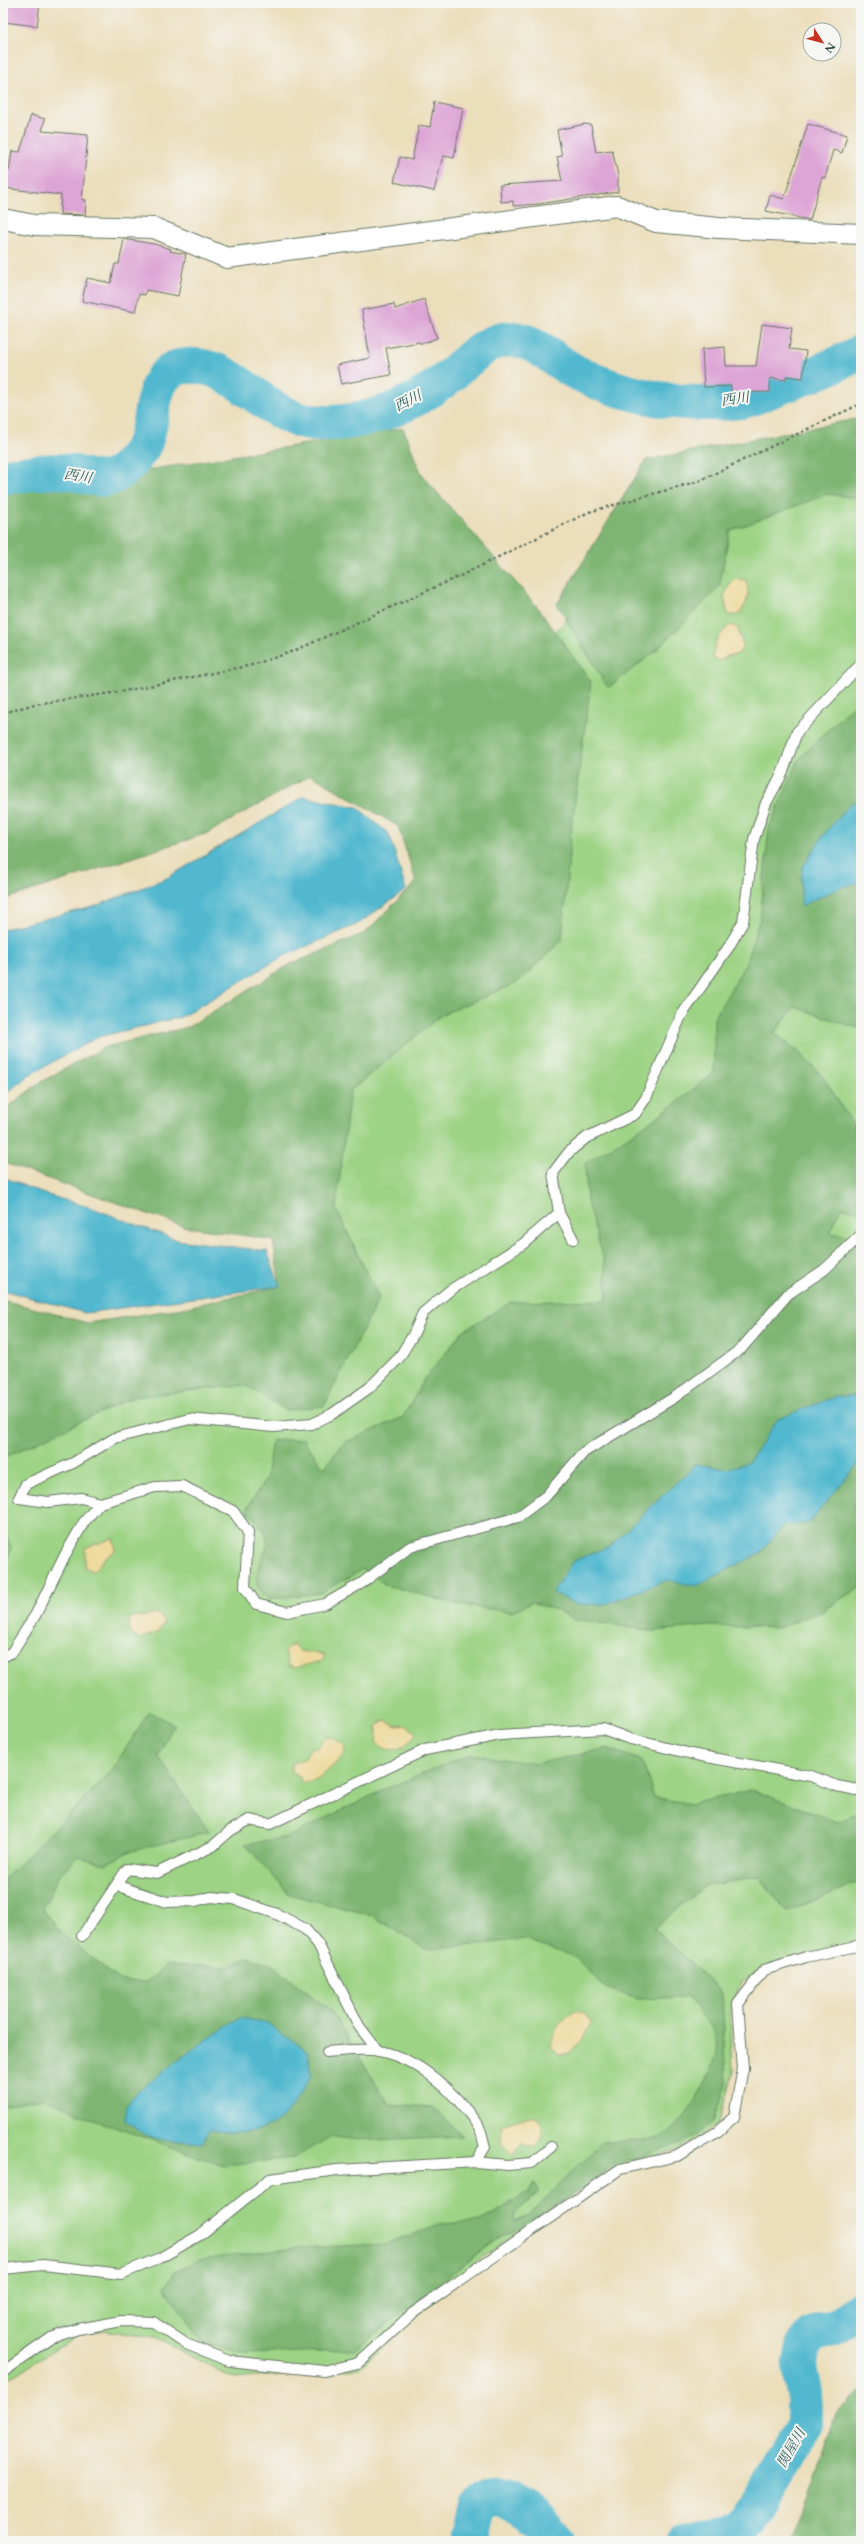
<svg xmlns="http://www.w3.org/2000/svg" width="864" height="2544" font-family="Cardo,'Noto Serif JP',serif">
<rect width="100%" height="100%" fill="#f6f6f2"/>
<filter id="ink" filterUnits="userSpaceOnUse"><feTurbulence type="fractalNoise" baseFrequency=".025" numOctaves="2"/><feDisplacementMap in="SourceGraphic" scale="8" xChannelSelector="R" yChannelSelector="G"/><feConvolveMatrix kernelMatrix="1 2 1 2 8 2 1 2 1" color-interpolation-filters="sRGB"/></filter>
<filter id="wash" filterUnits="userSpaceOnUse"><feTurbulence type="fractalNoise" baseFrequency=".012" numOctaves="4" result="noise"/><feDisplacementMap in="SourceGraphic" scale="16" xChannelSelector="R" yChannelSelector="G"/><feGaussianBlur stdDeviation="0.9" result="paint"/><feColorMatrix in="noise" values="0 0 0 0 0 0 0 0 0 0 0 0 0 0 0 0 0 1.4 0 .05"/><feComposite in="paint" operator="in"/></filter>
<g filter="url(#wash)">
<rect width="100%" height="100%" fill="#ebdebb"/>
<!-- green -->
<path fill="#9dd384" stroke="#5e885c" d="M861,460V1940L770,1965L742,1982L730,2007L733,2072L718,2124L677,2150L607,2170L481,2259L359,2368L234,2379L159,2339L105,2330L78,2335L3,2383V1392L313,1312L243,1168L411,999L543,645L607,575Z"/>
<!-- forest -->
<g fill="#7eb572" stroke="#4e7953">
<path d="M861,418V499L827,494L730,531L719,587L657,650L608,688L557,604L646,460Z"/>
<path d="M403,428L422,475L539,609L591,682L571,831L562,940L517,983L441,1015L350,1091L336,1208L379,1298L324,1406L286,1410L245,1385L133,1397L3,1458V1300L88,1323L183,1308L280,1286L273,1240L182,1226L7,1164L3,1159V1111L39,1083L105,1047L188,1027L289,965L365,933L416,882L398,826L311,775L208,833L3,900V494Z"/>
<path d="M854,704L861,708V1026L857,1028L795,1007L774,1033L799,1052L823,1077L861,1137V1211L841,1208L830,1233L861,1237V1586L821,1612L778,1628L709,1626L653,1631L573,1619L559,1611L531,1602L512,1612L460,1605L386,1585L363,1569L321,1593L268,1599L257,1586L258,1568L268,1544L264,1530L246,1509L266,1479L272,1440L303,1439L324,1468L344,1443L403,1417L424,1380L463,1331L511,1302L607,1300L605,1263L587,1202L585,1163C631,1136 674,1107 714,1072V1018L745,965L760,918L769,828L799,759Z"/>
<path d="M3,1527L11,1547L3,1580Z"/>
<path d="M149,1712L174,1724L158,1756L209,1832L128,1852L106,1864L78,1857L60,1874L43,1909L61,1933L121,1981L146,1982L167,1965L229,1967L247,1957L271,1964L330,2010L389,2104L432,2107L463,2136L372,2140L332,2136L293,2158L224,2165L94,2120L44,2099L3,2106V1880L110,1773Z"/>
<path d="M607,1748L642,1761L654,1797L691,1804L752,1790L838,1822L861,1812V1881L786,1912L760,1877L705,1886L654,1928L722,1993L727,2080L714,2122L681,2144L609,2166L585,2187L491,2244L354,2350L246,2354L201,2342L165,2287L175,2271L199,2260L296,2248L385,2244L443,2224L480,2221L509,2205L531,2189L535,2182L539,2192L516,2212L515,2221L529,2215L602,2142C612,2141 656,2141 662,2137C685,2123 720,2069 717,2041C715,2027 694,2007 685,1997L638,1999L605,1988L576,1958L525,1939L428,1950L371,1915L289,1894L245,1844L288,1837L385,1789L471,1754L536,1764Z"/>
<path d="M861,2391V2541H788L802,2515L836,2414Z"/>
</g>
<!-- sand -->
<g fill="#eeda9e" stroke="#868c69">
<path d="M737,579L746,580C750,596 748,603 738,615H728L724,596L731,582Z"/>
<path d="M730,625L737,627L743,646L739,654L727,656L720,661L713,658C714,643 718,635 730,625Z"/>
<path d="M113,1538L116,1550L103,1560L94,1571L85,1568V1548Z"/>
<path d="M158,1613L164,1623L158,1632L139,1639L130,1633L128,1624L133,1616L142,1617Z"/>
<path d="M292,1644L300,1651L325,1655L322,1661L294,1668L288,1665L285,1650Z"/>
<path d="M385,1720L397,1726L406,1725L416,1733C406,1748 391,1757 376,1742L378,1725Z"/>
<path d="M332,1737L344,1745L345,1754C333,1765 317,1785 300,1783L301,1778L296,1773H291V1764L304,1759L311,1747L317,1749L325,1738Z"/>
<path d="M575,2010L584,2013L591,2022L583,2039L570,2052L559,2054L551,2047C553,2029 561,2021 575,2010Z"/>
<path d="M530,2116L539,2119C545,2130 543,2137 534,2147L522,2143L513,2155L502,2144L501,2125Z"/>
</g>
<!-- water -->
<g fill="#51b8cf" stroke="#387a82">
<path d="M303,797L357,807L389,834L406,890L358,924L282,957L181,1017L98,1037L29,1075L3,1096V929L93,907L167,878Z"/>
<path d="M852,802L861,806V882L839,888L801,906L802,868L825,833Z"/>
<path d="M3,1177L41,1193L92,1208L177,1240L267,1251L280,1286L85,1313L3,1290Z"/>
<path d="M861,1395V1460L809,1523L783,1526L760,1553L696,1586L667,1580L606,1604L577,1605L552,1592L573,1561L610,1546L696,1464L726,1469L749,1462L778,1419L834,1397Z"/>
<path d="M240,2018L264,2022L308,2051L312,2076C306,2084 286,2116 281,2119C260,2135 235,2134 210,2130L202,2143L150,2138L125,2120C126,2115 126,2108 127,2105C137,2086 219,2031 240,2018Z"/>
</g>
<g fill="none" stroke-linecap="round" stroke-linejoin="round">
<!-- river -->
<g stroke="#51b8cf" stroke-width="36">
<path d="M3,476C23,475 47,469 68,472C84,474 100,484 116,475C127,469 140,453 145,442C155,416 149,368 186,366C235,362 264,417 310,422C357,428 408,408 445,380C464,365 484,339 511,339C537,340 555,362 577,373C626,397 687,408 742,401C752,399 764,393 774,389C805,378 833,367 861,352"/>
<path d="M470,2541L478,2508C482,2505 488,2499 493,2498C517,2493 542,2526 558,2541"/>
<path d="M684,2541L719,2536L738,2530L758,2505L805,2426V2398L799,2368L803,2346L812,2335L837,2327L861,2308"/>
</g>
</g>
<g id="blocks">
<!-- building -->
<g fill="#dda4d6">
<path d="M3,3H40L37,26L3,22Z"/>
<path d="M434,102L463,108L454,158L443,156L434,191L394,182L400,157L412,160L419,125L430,127Z"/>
<path d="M31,115L45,119L42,131L88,135L82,200H86L85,215L60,214L61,195L3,188V170L9,171L12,151L20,152Z"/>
<path d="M585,124L591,125L596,152L612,150L618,175V192L538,204L513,206V201L501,202L500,185L562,181L557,157L562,156L557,130Z"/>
<path d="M808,124L847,135L842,153L833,150L825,178L822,177L810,220L766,211L770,195L784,199Z"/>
<path d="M124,239L154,244L171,249L170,251L186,254L178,296L146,290L145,295L139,294L135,312L82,301L87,278L111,283L115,264H119Z"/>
<path d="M424,299L437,338L421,344L420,342L386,348L391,375L341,384L337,365L370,358L362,310L394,304L395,309Z"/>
<path d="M762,324L792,328L789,349L806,351L803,378L786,376V380L770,378V392L731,393V386L704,387L702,349L725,347L726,366H756Z"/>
</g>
</g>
</g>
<g filter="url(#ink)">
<use href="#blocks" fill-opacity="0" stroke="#667563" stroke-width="1"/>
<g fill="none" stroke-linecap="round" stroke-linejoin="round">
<!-- service casing -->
<g stroke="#667563" stroke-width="12">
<g id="service">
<path d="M573,1239L559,1213L553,1173L569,1152L586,1138L635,1114L646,1098L681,1016L728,948L743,922L754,839L766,803L782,774L797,732L861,664"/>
<path d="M100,1503L81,1498L48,1502L19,1498L26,1484L73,1463L115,1438L190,1419L274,1427L312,1424L332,1414L369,1388L399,1358L413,1335L423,1313L449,1291L523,1244L559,1213"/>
<path d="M3,1657L12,1652L36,1614L65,1555L84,1522L100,1503L155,1487L182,1486L233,1511L248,1532L245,1587L256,1604L287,1612L325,1604L362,1583L410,1547L518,1517L546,1496L584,1452L675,1397L741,1349L788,1294L824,1270L861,1235"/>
<path d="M118,1886L167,1902L195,1901L211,1897L234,1899L277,1914L305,1929L318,1944L359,2026L378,2051"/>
<path d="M82,1936L127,1869L157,1873L213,1846L230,1831L249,1820L270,1824L425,1750L500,1735L603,1729L630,1739L696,1755L811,1776L837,1786L857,1790L861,1787"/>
<path d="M327,2052C343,2051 362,2048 379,2051C420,2059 456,2093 479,2127C482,2132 483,2141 485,2147L476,2162"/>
<path d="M3,2269L43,2265L121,2274L160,2258L200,2235L270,2179L337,2170L476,2162L508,2165L532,2163L551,2147"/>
<path d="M3,2372L51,2338L78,2329L122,2321L153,2322L186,2344L229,2361L324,2371L358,2363L413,2313L620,2169L677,2156L717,2132L734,2117L743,2068L738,2004L764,1970L806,1957L861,1945"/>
</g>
</g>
<!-- minor casing -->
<g stroke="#667563" stroke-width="22">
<path id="minor" d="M3,219L34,225L154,228L227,258L617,206L656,222L719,228L861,234"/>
</g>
<!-- path -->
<path stroke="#667563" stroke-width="2.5" stroke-dasharray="3 3" stroke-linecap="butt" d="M3,713L35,704L119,692L252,665L294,651L460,576L589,512L699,481L856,406H861"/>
<!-- service -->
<use href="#service" stroke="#fff" stroke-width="10"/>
<!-- minor -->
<use href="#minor" stroke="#fff" stroke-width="20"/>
</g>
</g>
<g text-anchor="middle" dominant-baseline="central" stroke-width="4" stroke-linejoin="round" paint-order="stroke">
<!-- water labels -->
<g font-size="14" font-style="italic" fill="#2c5c5b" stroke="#f6f6f2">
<text transform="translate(735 399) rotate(-8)">西川</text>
<text transform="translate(408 401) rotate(-27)">西川</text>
<text transform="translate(78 476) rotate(9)">西川</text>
<text transform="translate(791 2448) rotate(-60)">関屋川</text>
</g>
</g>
<!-- margin -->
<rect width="864" height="2544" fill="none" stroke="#f6f6f2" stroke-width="16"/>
<!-- north arrow -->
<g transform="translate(822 42) rotate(126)"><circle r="19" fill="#f6f6f2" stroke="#a0aca6"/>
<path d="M0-3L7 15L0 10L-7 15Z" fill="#c8321e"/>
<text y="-6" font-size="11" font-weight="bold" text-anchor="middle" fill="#1f3d34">N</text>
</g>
</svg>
